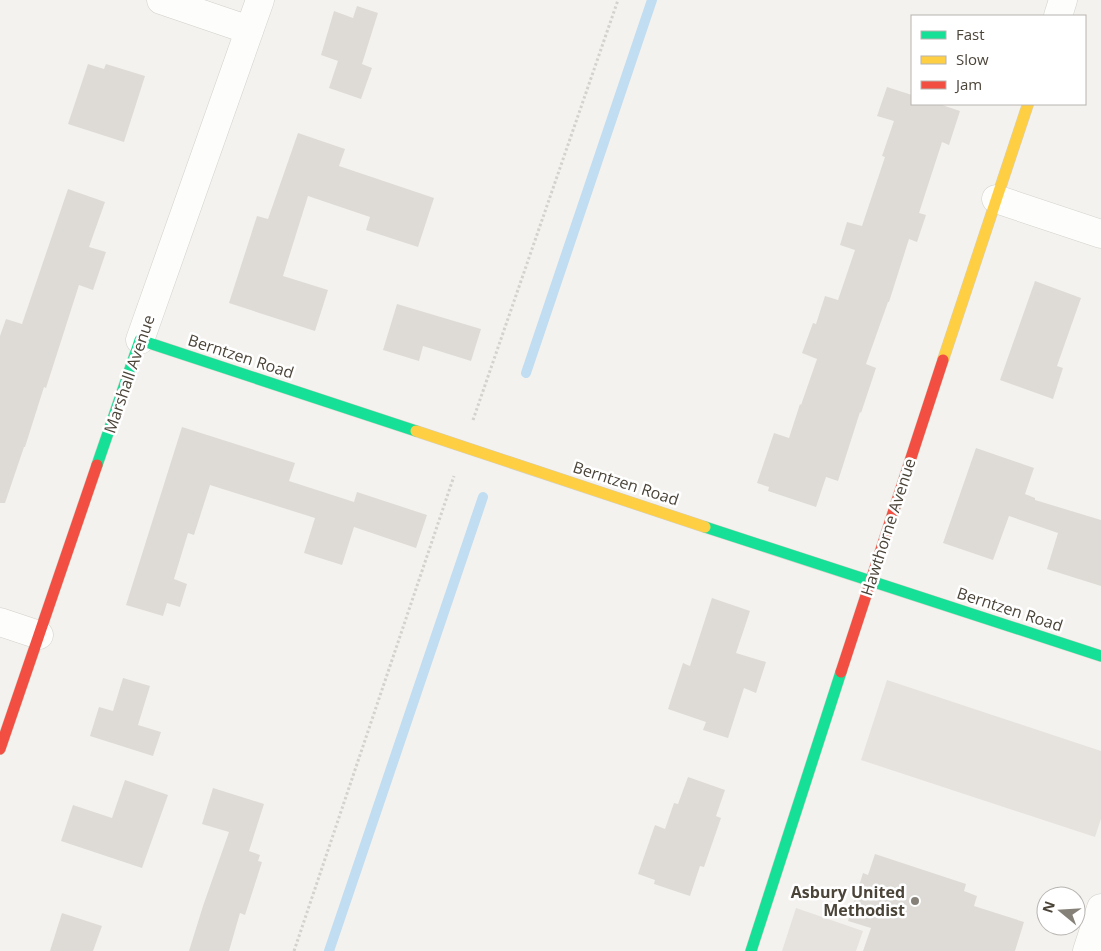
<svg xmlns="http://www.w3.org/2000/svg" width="1101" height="951" font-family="'Open Sans',sans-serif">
<rect width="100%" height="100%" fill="#f4f2ee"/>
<!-- parking -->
<g fill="#e6e3df">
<path d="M887,680L1101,751V819L1095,837L861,760Z"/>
<path d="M796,908L863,931L856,951H782Z"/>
</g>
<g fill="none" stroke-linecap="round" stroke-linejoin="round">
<!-- stream -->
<g stroke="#c0ddf1" stroke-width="10">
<path d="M526,373L652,0"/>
<path d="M329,951L483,497"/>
</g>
</g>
<!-- building -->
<g fill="#dedbd6">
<path d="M357,6L378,13L362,64L372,68L361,99L329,88L338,61L321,55L334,11L353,18Z"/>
<path d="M88,64L104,69L106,64L145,76L124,142L68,124Z"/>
<path d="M887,87L912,95V104H939L960,111L949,145L942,142L919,213L926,215L917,242L909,239L889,302H888L866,364L876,368L861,413L860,412L838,481L826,477L816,507L768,491L769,487L757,483L774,433L789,438L800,404L801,405L817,359L802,353L813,323L816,324L825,296L838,300L855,250L840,245L847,222L862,226L885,157L882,156L894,121L877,116Z"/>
<path d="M298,133L345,149L339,166L434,198L418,247L366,230L370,217L308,196L283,276L328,290L315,331L229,303L257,216L268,219Z"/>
<path d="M68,189L105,202L89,247L106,252L93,290L79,285L46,388L44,387L25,447H24L5,503H0V336L6,319L22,324Z"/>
<path d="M1035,281L1081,298L1057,366L1063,368L1053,399L1000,380Z"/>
<path d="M397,304L481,329L471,361L423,346L419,361L383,350Z"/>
<path d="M182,427L295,463L289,481L354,502L357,492L427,515L416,548L354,527L342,565L304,553L315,518L210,485L194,535L188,533L174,579L187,584L180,607L167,603L163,616L126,605Z"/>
<path d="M976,448L1034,468L1025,494L1035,498V500L1101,520V586L1047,569L1058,533L1009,516L993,560L943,543Z"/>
<path d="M712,598L750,611L736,653L766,662L756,693L744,688L728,738L703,730L706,722L668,709L683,663L690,666Z"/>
<path d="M123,678L150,686L138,725L161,732L153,756L90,736L99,707L113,711Z"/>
<path d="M688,777L725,790L716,816L721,818L704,867L700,866L690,896L654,884L655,880L638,874L655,825L665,829L674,803L678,804Z"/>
<path d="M125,780L168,795L142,868L61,841L73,805L112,818Z"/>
<path d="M213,788L264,804L249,851L260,855L258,861L262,862L245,915L240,913L229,951H189L203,906L229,832L202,824Z"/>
<path d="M875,854L966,884L964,891L977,896L974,906L1024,922L1015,951H863L871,928L848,921L863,873L868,875Z"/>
<path d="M62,913L102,926L93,951H50Z"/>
</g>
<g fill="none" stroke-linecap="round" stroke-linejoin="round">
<!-- street casing -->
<g stroke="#d2d0cb" stroke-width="29">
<g id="street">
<path d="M161,0L249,30"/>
<path d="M1058,16L1063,0"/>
<path d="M996,199L1101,234"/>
<path d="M140,340L260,0"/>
<path d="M0,622L39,635"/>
<path d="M1087,951L1101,908"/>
</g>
</g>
<!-- fast casing -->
<g stroke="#d3cfc5" stroke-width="12">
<g id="fast">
<path d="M97,465L140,340L416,431"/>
<path d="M705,527L1101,656"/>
<path d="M751,951L841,672"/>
</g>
</g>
<!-- slow casing -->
<g stroke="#d3cfc5" stroke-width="12">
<g id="slow">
<path d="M943,360L1028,104"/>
<path d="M416,431L705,527"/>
</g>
</g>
<!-- jam casing -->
<g stroke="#d3cfc5" stroke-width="12">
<g id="jam">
<path d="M841,672L943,360"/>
<path d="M0,749L97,465"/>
</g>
</g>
<!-- path -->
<g stroke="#d3d2cc" stroke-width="3" stroke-dasharray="2.5 2.5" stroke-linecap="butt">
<path d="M473,420L618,0"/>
<path d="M294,951L454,476"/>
</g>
<!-- street -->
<use href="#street" stroke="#fdfdfc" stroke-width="28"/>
<!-- fast -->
<use href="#fast" stroke="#16e098" stroke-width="11"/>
<!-- slow -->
<use href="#slow" stroke="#ffcf43" stroke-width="11"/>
<!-- jam -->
<use href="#jam" stroke="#f24e42" stroke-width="11"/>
</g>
<!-- markers -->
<circle fill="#868178" stroke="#fff" stroke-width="2" cx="915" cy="901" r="5"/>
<g text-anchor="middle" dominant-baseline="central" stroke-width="5" stroke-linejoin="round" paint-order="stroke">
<!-- street labels -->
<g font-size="16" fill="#4b4439" stroke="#fff">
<text transform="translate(241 356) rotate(18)">Berntzen Road</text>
<text transform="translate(129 374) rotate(-71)">Marshall Avenue</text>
<text transform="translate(626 483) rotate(18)">Berntzen Road</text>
<text transform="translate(888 527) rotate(-72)">Hawthorne Avenue</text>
<text transform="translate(1010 609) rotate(18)">Berntzen Road</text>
</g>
<!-- poi labels -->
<g font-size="16" font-weight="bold" fill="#4b4439" stroke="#fff" text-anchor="end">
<text x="905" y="892">Asbury United<tspan x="905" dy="18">Methodist</tspan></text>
</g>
</g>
<!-- legend -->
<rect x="911" y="15" width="175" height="90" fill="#ffffff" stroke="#b7b4b0"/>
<rect x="921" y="31" width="25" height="8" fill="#16e098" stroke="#b7b4b0"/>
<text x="956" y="40" font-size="15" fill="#4b4439">Fast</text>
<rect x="921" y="56" width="25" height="8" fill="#ffcf43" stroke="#b7b4b0"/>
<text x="956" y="65" font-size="15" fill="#4b4439">Slow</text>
<rect x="921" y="81" width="25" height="8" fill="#f24e42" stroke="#b7b4b0"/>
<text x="956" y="90" font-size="15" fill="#4b4439">Jam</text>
<!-- north arrow -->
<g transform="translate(1061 911) rotate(288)"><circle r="24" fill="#ffffff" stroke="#b7b4b0"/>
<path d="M0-4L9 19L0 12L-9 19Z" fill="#868178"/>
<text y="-8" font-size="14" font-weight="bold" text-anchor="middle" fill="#4b4439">N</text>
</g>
</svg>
